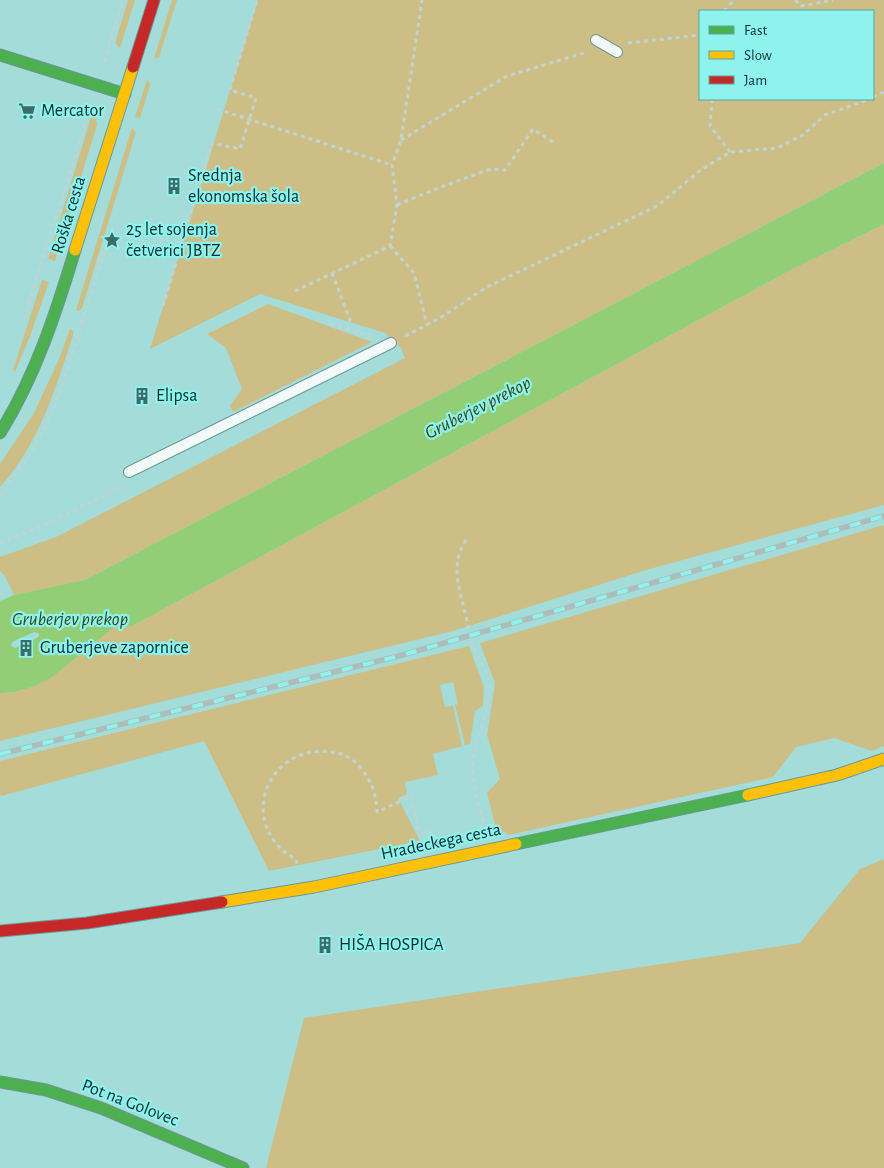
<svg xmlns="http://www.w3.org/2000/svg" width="884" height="1168" font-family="'Alegreya Sans',sans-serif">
<rect width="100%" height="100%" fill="#a4dcd9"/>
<!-- green -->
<g fill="#cdbe85" fill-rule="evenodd">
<path d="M128,0H135L120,48L115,43Z"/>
<path d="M172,0H177L159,57L154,59Z"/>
<path d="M258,0H884V163L85,580L14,595L5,576L0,571V557L56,537L405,358L401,348L385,333L260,294L150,349ZM700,11H873V99H700Z"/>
<path d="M147,80L149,82L150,85L140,118L135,117Z"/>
<path d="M94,107L97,125L55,261L48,259Z"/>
<path d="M132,128L136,132L82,308L79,311L76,310Z"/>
<path d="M884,224V505L646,570L453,631L0,741V693L14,692L31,687L51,678L113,628L132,626L789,271Z"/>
<path d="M42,280L49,282L30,336L15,372L13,370Z"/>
<path d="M268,304L372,342L233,412L230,406L242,389L226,348L207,334Z"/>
<path d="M70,329L73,331V335C56,388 39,444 0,487V464L34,413L59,359Z"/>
<path d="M884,525V746L872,751L834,738L796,747L773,777L508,835L495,825L487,793L500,779L487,735L495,683L480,643Z"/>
<path d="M469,646L484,687L483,706L475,711L470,744L465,745L455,705L458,704L453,682L440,685L445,707L453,706L462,746L433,754L438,775L405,782L407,794L398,798L420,841L269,871L204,741L1,796L0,793V761Z"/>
<path d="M884,859V1168H266L304,1018L800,943L860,869Z"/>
</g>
<!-- water -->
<path fill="#92ce76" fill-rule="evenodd" d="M884,163V224L789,271L132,626L113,628L51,678L32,687L14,692L0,693V601L14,595L85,580ZM34,632L39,633V636L37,638L15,648L11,646L12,642Z"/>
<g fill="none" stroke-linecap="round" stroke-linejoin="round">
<!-- lane casing -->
<g stroke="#6f9795" stroke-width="12">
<g id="lane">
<path d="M596,40L617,52"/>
<path d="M129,472L391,343"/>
</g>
</g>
<!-- fast casing -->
<g stroke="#6f9795" stroke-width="13">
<g id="fast">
<path d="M0,55L125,94"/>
<path d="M0,433C35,377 56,313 75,250"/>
<path d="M516,844L748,795"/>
<path d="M0,1082L46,1090L101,1108L243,1168"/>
</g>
</g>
<!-- slow casing -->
<g stroke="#6f9795" stroke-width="13">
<g id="slow">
<path d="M75,250L133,67"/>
<path d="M748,795L837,775L884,759"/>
<path d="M222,902L314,887L516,844"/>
</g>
</g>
<!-- jam casing -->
<g stroke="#6f9795" stroke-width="13">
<g id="jam">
<path d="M133,67L154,0"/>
<path d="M0,931L87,923L222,902"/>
</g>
</g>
<!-- path -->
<g stroke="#c1d4d2" stroke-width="3" stroke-dasharray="4 4" stroke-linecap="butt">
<path d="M795,0L801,6L833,0"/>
<path d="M724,11L734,0"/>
<path d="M628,43L700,35"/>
<path d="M104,62L123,0"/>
<path d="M873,97L884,92"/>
<path d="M712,99L710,126L730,152"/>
<path d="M217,109L392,165"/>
<path d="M401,140L507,76L587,52"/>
<path d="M397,205L446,185L491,169L505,170L533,129L553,142"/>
<path d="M390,246L414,273L427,325"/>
<path d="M332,273L350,320L347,328"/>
<path d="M295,291L390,246L397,205L392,165L401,140L422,0"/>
<path d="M163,306L212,143L240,149L256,98L230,90L257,0"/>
<path d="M24,319L90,108"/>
<path d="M330,324L371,336"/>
<path d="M405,336L440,318L487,287L657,206L701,170L730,152L777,148L803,135L825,115L870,99"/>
<path d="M0,496L29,456L46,426L62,386L107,242"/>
<path d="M466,540C449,566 460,589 466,617C469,629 470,641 476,653C480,662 487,670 489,680C493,703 475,738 473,762C471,783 479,805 484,825"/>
<path d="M0,543L37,528L122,487"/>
<path d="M0,591L4,599"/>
<path d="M297,864L296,860C291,856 285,853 281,849C240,808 275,744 331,752C342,753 353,758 360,767C372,782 376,794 377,812L411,796L419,834L431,832L432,838"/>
</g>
<!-- lane -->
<use href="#lane" stroke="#f1faf9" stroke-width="10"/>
<!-- fast -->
<use href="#fast" stroke="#4caf50" stroke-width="11"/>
<!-- slow -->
<use href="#slow" stroke="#ffc107" stroke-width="11"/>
<!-- jam -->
<use href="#jam" stroke="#c62828" stroke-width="11"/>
<!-- rail casing -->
<g stroke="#acbdbb" stroke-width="5.5">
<path id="rail" d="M0,754L399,656L884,516"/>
</g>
<!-- rail -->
<use href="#rail" stroke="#8ef2ed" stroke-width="4" stroke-dasharray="11" stroke-linecap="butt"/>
</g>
<!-- icons -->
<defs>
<g id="supermarket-bare" transform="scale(1.35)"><path d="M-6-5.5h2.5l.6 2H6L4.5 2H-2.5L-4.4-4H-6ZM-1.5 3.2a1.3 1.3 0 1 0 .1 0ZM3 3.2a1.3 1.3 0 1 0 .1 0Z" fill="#3b6d6b" stroke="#8ef2ed" stroke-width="2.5" paint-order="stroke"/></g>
<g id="building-bare" transform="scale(1.35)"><path d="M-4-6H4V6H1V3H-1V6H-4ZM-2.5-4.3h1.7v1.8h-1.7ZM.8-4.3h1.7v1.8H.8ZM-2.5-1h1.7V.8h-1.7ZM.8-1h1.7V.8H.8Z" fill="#3b6d6b" stroke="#8ef2ed" stroke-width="2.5" paint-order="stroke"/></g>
<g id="sight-bare" transform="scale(1.35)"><path d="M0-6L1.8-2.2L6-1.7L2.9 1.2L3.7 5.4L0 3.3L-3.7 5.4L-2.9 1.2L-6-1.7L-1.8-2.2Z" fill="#3b6d6b" stroke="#8ef2ed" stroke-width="2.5" paint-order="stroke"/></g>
</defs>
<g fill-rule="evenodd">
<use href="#supermarket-bare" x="27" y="111"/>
<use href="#building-bare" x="174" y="186"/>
<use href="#sight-bare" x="112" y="240"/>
<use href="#building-bare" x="142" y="396"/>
<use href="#building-bare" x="26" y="648"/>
<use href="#building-bare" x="325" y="945"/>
</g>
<g text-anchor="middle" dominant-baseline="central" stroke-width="4.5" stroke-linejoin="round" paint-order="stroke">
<!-- poi labels -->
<g font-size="18" fill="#033130" stroke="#8ef2ed" text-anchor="start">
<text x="41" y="111">Mercator</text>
<text x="188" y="176">Srednja<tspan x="188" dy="21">ekonomska šola</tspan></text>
<text x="126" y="230">25 let sojenja<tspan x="126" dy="21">četverici JBTZ</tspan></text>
<text x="156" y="396">Elipsa</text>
<text x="40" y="648">Gruberjeve zapornice</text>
<text x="339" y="945">HIŠA HOSPICA</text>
</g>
<!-- street labels -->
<g font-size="18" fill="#033130" stroke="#8ef2ed">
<text transform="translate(69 215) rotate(-73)">Roška cesta</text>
<text transform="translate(441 842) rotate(-12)">Hradeckega cesta</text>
<text transform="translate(130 1103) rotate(21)">Pot na Golovec</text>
</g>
<!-- water labels -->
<g font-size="19" font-style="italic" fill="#304818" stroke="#8ef2ed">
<text transform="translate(478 408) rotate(-27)">Gruberjev prekop</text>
<text x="70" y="619">Gruberjev prekop</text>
</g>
</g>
<!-- legend -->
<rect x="699" y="10" width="175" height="90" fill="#8ef2ed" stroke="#56a5a1"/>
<rect x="709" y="26" width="25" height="8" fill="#4caf50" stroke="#56a5a1"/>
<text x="744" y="35" font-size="15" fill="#033130">Fast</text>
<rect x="709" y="51" width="25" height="8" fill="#ffc107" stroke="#56a5a1"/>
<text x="744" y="60" font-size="15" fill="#033130">Slow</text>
<rect x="709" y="76" width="25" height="8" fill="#c62828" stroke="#56a5a1"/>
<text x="744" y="85" font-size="15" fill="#033130">Jam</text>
</svg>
